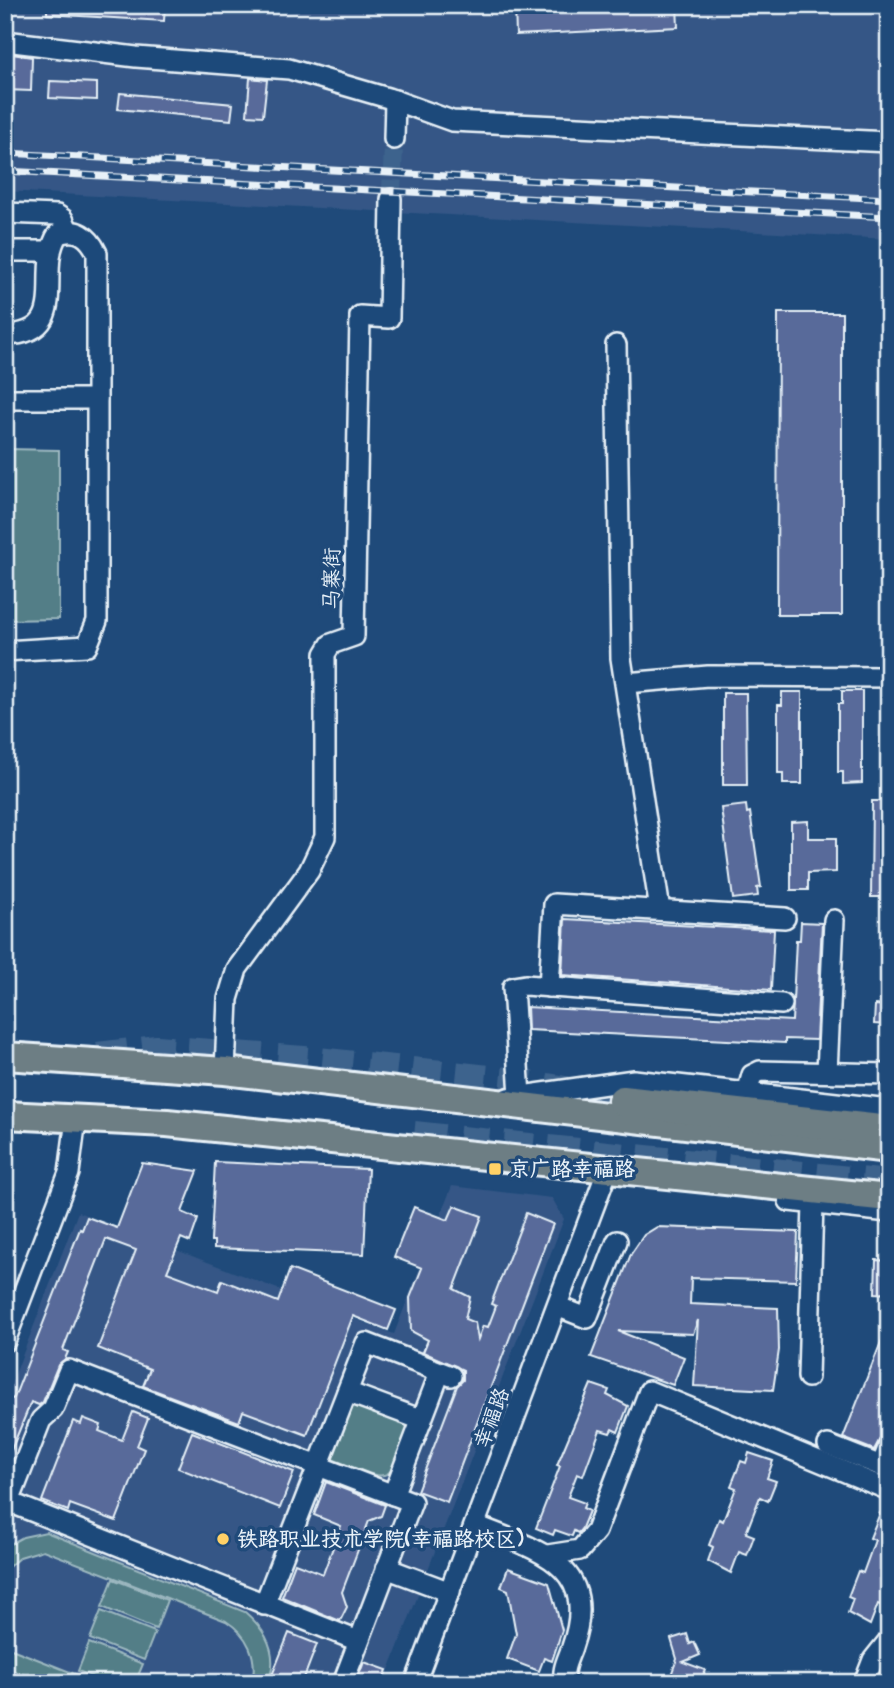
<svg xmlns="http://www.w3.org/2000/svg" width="894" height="1688" font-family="'Architects Daughter','LXGW WenKai TC',sans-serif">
<rect width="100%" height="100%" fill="#1f4a7a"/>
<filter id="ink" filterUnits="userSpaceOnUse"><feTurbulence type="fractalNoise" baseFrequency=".0143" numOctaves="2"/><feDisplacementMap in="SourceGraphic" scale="14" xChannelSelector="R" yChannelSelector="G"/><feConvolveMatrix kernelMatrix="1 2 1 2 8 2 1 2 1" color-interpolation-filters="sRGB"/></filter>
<g filter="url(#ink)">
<!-- built -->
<g fill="#345786">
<path d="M5,5H889V239L5,191Z"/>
<path d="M452,1186L552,1198L564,1219L384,1683H20L5,1677V1400L78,1212L394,1334Z"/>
</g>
<!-- green -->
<g fill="#527e87" stroke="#9db8c0" stroke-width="2">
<path d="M5,449L59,450V619L5,620Z"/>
<path d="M353,1404L411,1427C387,1489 392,1482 332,1459Z"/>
<path d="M46,1532L245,1612C267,1631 279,1655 268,1683H252C258,1657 248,1635 226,1621L43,1550L20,1557L5,1570V1547L23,1537Z"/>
<path d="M113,1579L167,1600L156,1629L102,1607Z"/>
<path d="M101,1611L155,1632L144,1660L90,1639Z"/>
<path d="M89,1643L143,1664L135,1683H108L78,1671Z"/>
<path d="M5,1645L9,1648L98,1683H44L5,1667Z"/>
</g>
<!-- building -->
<g fill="#586b9a" stroke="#e8f1f8" stroke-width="2">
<path d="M47,5H165L164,21L47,14Z"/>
<path d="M515,5H677L678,27L516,35Z"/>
<path d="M5,53L32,57L31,91L5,90Z"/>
<path d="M250,78L267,80L263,116L247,115Z"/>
<path d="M50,81L97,83V100L49,98Z"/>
<path d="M120,93L233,104L231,120L118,109Z"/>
<path d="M778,313H842V615H777Z"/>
<path d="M842,691H862V783L843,784V772H838V704H842Z"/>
<path d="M782,692H802V784H783V773H778V705H782Z"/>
<path d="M723,693H746L747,785H723Z"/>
<path d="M872,801H889V897H871Z"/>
<path d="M746,805L747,813L750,812L761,887L757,888L758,896L733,899L721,808Z"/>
<path d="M808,821V838H836V872L808,873V890H791V822Z"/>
<path d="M565,919L774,930L771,990L562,975Z"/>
<path d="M801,922L822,923L816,1040L785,1039V1043L528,1030L527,1007L792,1021L796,940H800Z"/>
<path d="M875,1005L889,1006V1025L874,1024Z"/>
<path d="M215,1162L368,1169L364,1254L214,1248V1241H211Z"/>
<path d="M142,1163L198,1171L182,1212L198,1219L190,1242L181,1238L167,1272L218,1291L222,1280L278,1302L290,1269L396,1310L388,1330L353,1316L307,1435L243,1411L239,1422L143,1386L150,1369L98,1348L136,1250L106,1239L63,1350L68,1352L65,1359L58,1365L43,1402L39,1405L31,1402L5,1465V1409L9,1400L14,1398L80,1229L82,1230L87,1217L117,1228Z"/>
<path d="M454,1206L482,1216L454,1289L470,1297L465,1319L475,1323L478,1339L483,1326L488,1327L496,1306L491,1304L526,1213L553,1224L447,1502L417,1491L457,1386L463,1380V1370L423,1352L428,1340L411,1331L410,1298L422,1268L394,1257L414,1207L448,1220Z"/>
<path d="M657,1227L798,1232L796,1281L691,1278L690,1304L778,1308L779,1350L773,1390L694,1386L698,1320L693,1334L618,1331L684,1357L673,1385L591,1357L631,1254L644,1235Z"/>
<path d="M876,1260L889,1261V1294L875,1293Z"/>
<path d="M889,1322V1433L881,1437L874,1450L843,1438Z"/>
<path d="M591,1384L609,1390L607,1395L628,1406L618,1432L612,1429L610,1433L600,1430L583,1476L577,1474L568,1497L585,1503L583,1508L589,1511L582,1528L578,1533L574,1531L572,1536L555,1530L553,1535L536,1528L560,1466L557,1465Z"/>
<path d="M133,1412L148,1418L137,1446L144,1449L116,1521L70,1504L68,1511L42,1501L73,1421L81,1424L83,1418L101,1425L99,1431L122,1440Z"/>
<path d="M192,1432L294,1472L280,1508L178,1468Z"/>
<path d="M749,1453L773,1461L767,1478L776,1481L768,1501L760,1497L746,1533L754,1536L747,1555L739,1552L731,1573L708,1561L713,1547L709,1545L719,1519L723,1521L736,1488L731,1486L741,1461L746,1463Z"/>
<path d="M326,1482L385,1505L381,1516L369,1521L342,1592L347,1607L340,1621L282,1597L295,1563L323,1574L341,1526L314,1515Z"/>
<path d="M880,1513L889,1516V1575L885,1584L889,1586V1600L886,1607L878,1604L870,1625L848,1613L853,1599L848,1597L858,1571L863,1573L875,1540L870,1538Z"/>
<path d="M508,1568L549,1583L562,1630L552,1661L544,1658L539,1671L507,1659L516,1634L508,1590L501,1587Z"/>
<path d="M289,1633L317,1644L302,1683H269Z"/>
<path d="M687,1634L690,1644L694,1642L700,1655L683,1662L705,1670L700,1683H668L677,1659L671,1639Z"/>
<path d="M364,1662L387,1670L382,1683H356Z"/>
</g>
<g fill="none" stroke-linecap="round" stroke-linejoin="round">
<!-- minor-tunnel -->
<path stroke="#3d638d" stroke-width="19" stroke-dasharray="19 10" stroke-linecap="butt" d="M391,199L394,139"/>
<!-- highway-tunnel -->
<g stroke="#3d638d" stroke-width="30" stroke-dasharray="30 15" stroke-linecap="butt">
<path d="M98,1057L157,1050L318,1062L518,1083L623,1101"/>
<path d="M414,1136L889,1185"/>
</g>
<!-- minor casing -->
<g stroke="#e8f1f8" stroke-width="24">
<g id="minor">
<path d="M5,41L136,57L289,69L388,98L452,121L889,142"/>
<path d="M394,139L395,100"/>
<path d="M5,213L57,215L63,219L68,230"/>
<path d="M5,251H49"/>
<path d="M5,335C74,334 34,270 58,234C77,227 89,236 97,253V621L87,646L5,651"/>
<path d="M616,345L621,658L660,910"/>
<path d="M5,399H97"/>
<path d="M626,683L708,676L889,677"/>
<path d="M549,987L554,904L785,918"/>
<path d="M225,1071L228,999L237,969L309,871L325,837V654L331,644L354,636L360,316L389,318L391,199"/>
<path d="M827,1072L834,920"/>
<path d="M747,1093L752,1075L760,1071L889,1074"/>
<path d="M520,1096L513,987L525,985L782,1004"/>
<path d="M508,1098L634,1080L889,1109"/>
<path d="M789,1201L889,1212"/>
<path d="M559,1307L587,1318L617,1241"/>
<path d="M5,1341L69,1173L76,1119"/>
<path d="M808,1377L813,1203"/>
<path d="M347,1392L422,1420"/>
<path d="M828,1445L889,1469"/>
<path d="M881,1466L889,1446"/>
<path d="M393,1495L440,1372"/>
<path d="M475,1525C537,1550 601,1564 572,1647C568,1659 560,1672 566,1683"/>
<path d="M548,1555L580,1550L596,1531L649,1391L889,1490"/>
<path d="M386,1568L450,1592"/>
<path d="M264,1605L366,1343L451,1376"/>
<path d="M343,1683L412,1502L69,1370L53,1409L41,1420L9,1502L358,1641"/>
<path d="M415,1683L608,1169"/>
<path d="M864,1683L873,1660L889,1640"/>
</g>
</g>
<!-- major casing -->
<g stroke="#e8f1f8" stroke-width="32">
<g id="major">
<path d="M5,1056L225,1071L889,1149"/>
<path d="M5,1115L167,1123L889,1198"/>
</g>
</g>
<!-- highway casing -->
<g stroke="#e8f1f8" stroke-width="35">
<path id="highway" d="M623,1101L889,1131"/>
</g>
<!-- minor -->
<use href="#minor" stroke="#1f4a7a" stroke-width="19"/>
<!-- major -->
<use href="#major" stroke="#6d7e84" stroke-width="26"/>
<!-- highway -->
<use href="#highway" stroke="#6d7e84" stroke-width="30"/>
<!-- rail casing -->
<g stroke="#e8f1f8" stroke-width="7">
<g id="rail">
<path d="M5,153L889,199"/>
<path d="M5,171L889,217"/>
</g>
</g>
<!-- rail -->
<use href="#rail" stroke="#1f4a7a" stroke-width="4.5" stroke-dasharray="13" stroke-linecap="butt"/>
</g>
</g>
<!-- markers -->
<g fill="#ffd166" stroke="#1f4a7a" stroke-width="2.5">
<rect x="488" y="1162" width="14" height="14" rx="3.5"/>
<circle cx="223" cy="1539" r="7"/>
</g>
<g text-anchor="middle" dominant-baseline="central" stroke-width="7" stroke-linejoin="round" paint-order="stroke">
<!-- street labels -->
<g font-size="21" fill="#e8f1f8" stroke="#1f4a7a">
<text transform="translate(332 579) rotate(-89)">马寨街</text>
<text transform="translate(492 1418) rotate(-69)">幸福路</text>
</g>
<!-- poi labels -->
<g font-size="21" font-weight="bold" fill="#e8f1f8" stroke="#1f4a7a" text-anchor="start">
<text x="509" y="1169">京广路幸福路</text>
<text x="237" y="1539">铁路职业技术学院(幸福路校区)</text>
</g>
</g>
<!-- margin -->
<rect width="894" height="1688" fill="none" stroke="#1f4a7a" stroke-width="28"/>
<rect x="14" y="14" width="866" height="1660" fill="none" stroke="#e8f1f8" stroke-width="2.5" filter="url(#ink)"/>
</svg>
